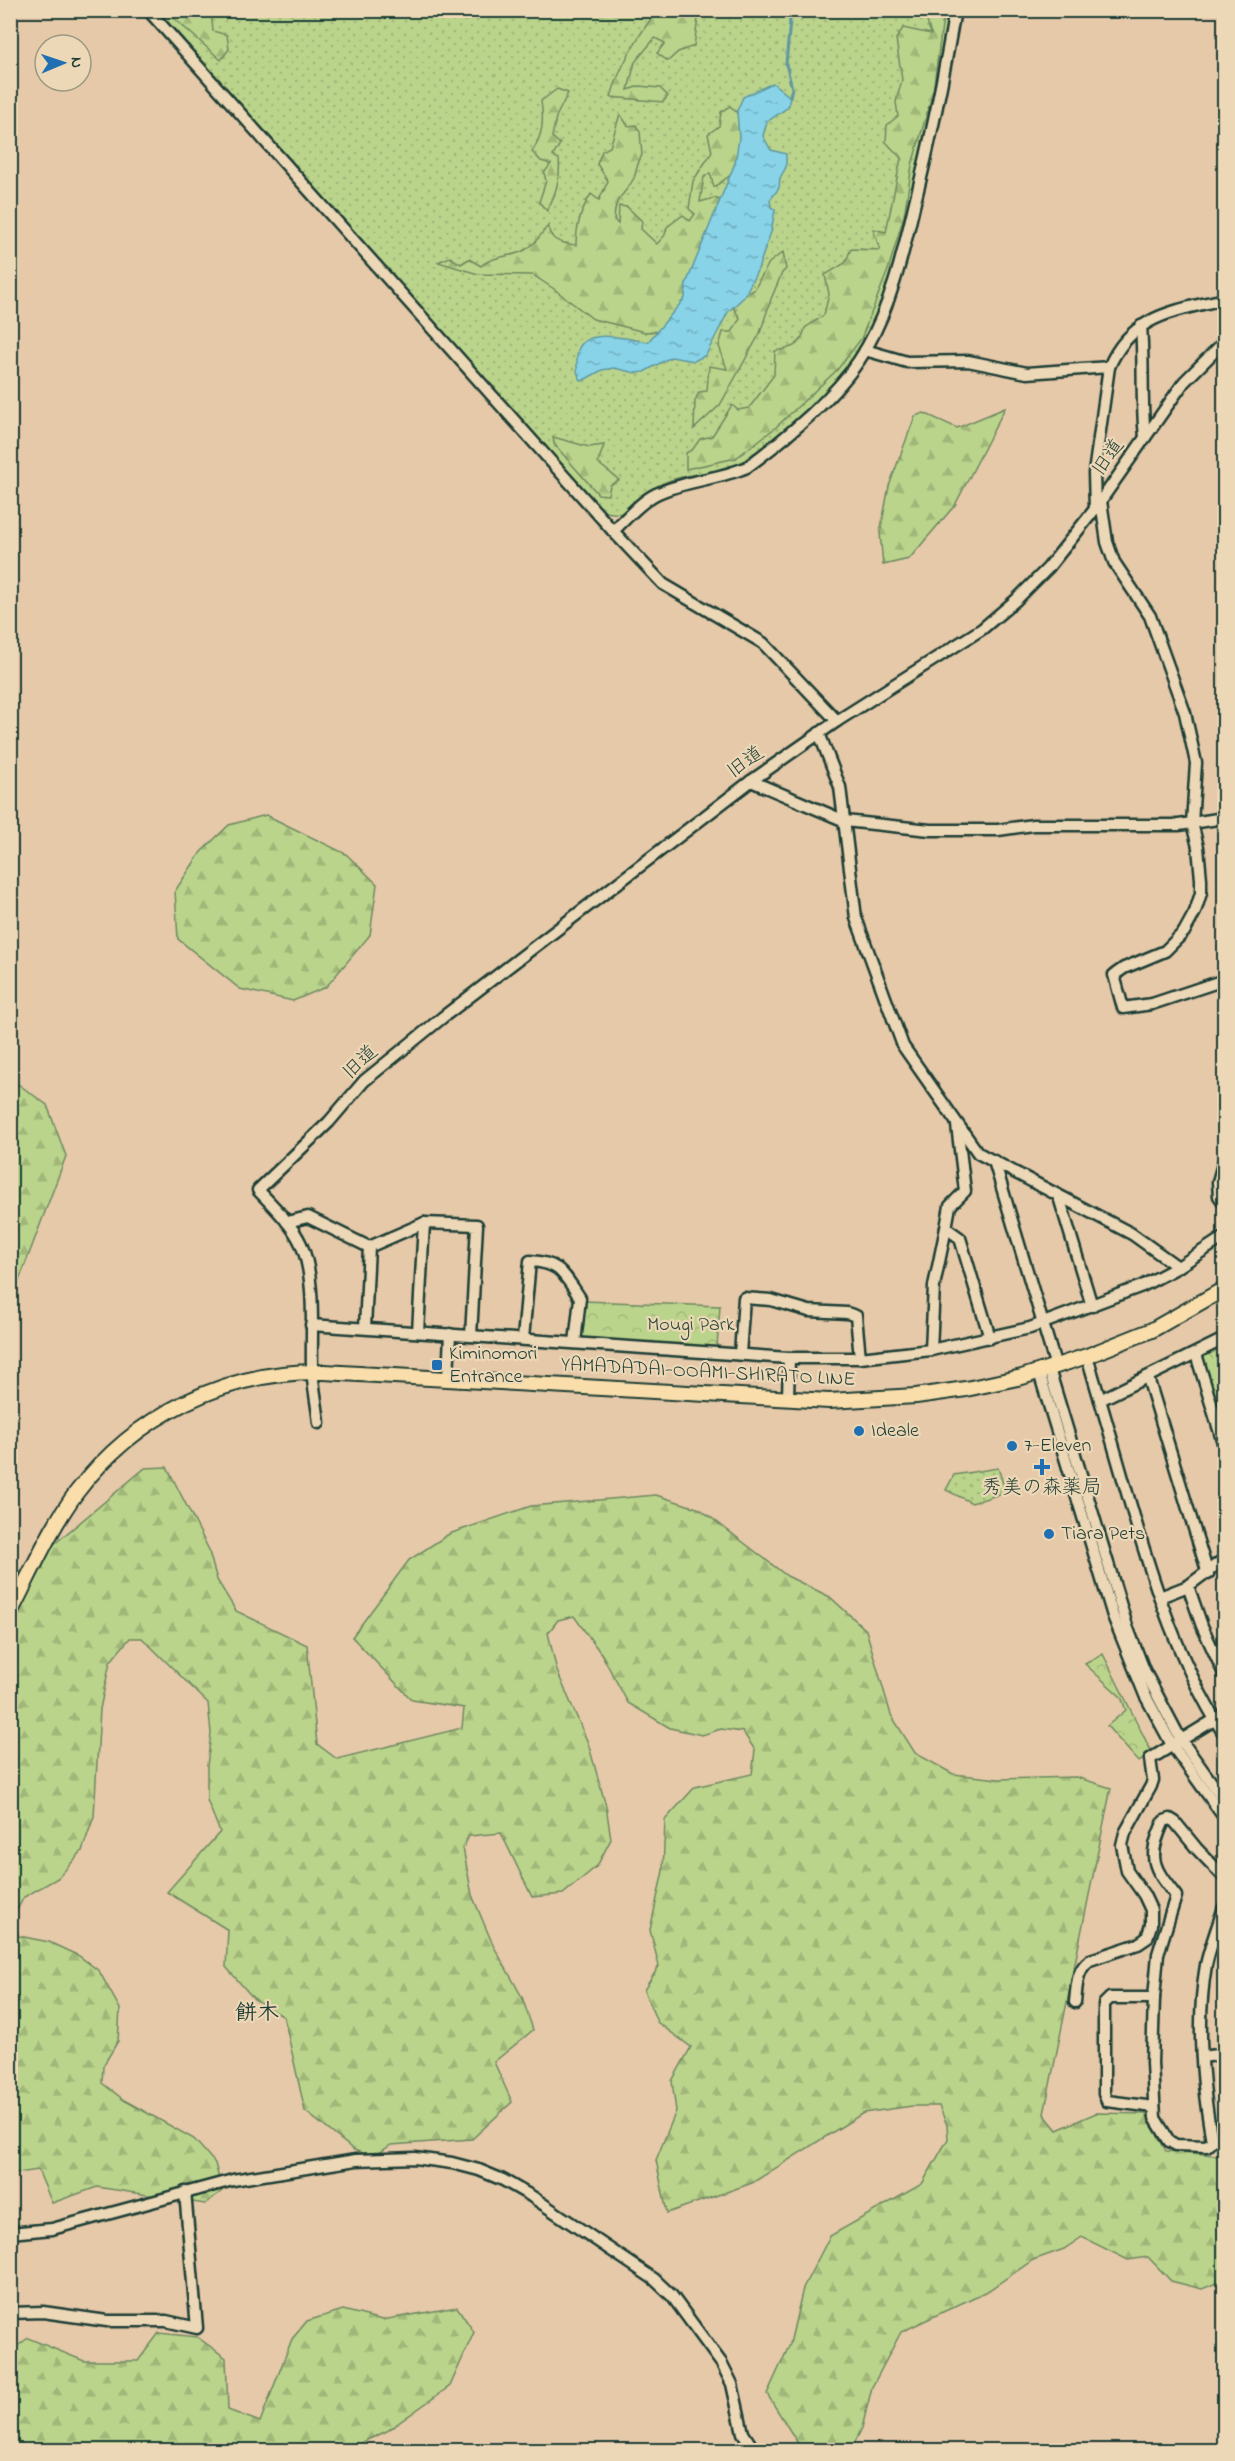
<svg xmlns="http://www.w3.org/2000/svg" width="1235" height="2461" font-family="'Indie Flower','Klee One',sans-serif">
<defs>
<pattern id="grass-dots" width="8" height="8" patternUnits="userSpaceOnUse" patternTransform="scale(1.5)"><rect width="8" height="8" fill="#bbd48b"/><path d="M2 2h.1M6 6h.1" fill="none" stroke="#a0b779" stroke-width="1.8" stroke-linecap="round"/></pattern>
<pattern id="forest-firs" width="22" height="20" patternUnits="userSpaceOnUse" patternTransform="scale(1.5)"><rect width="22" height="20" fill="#bbd48b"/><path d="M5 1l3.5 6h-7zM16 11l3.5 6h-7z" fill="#a0b779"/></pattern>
<pattern id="park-crowns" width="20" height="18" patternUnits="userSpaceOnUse" patternTransform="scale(1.5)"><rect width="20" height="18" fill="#bbd48b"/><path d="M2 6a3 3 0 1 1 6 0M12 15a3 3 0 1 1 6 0" fill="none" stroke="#a0b779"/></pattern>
<pattern id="water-ripples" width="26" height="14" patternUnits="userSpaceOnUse" patternTransform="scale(1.5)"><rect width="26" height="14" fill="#88d3e8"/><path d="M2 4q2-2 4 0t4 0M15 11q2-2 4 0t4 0" fill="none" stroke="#6facbd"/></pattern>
</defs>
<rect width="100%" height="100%" fill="#e6c9a9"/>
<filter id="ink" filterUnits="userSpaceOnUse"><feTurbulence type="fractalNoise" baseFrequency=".0167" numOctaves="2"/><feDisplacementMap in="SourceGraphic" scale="12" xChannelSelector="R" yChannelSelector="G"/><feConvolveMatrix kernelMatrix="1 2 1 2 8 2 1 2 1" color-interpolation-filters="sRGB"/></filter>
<g filter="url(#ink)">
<!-- grass -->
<g fill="url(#grass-dots)" stroke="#6d8860" stroke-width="1.5">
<path d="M158,11H951C940,72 927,132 913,193C900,248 888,307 855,355C829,393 792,425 756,454C732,472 702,471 674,479C654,485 637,500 622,514L604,512Z"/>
<path d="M998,1468L1006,1492L972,1503L946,1490L954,1475Z"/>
</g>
<!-- forest -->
<g fill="url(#forest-firs)" stroke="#6d8860" stroke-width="1.5">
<path d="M657,10L699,11L694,46L678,52L668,61L657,53L665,43L655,38L635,62L628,90L639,86L660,88L668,96L663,102L611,97C620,65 637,38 657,10Z"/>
<path d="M926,10L944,11L933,92L912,165L904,216L888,270L861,339L837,370L775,428L736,458L686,469V453L693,449L700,439L712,436L732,405L738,410L749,408L774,375L775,351C793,348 801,346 805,328L824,315L829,294L825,275L845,263L851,249L880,250L873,229L886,232L901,158L886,142L887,125L898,116L896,102L902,80L896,39L903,28L931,34L924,12Z"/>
<path d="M166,11H211L213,31L227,35L229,49L221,60Z"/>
<path d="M557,89L568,93L556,117L552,137L560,144L553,156L559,159C561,178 556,194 547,211L539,202L546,181L544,173L551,164L541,161L532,152C543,134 544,122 541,101Z"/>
<path d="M730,106L743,119L739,169L714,187L710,173L704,177L700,202L714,198L730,203L697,290L665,331L645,332L593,319L554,289L533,275L478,274L438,262L450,257L461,264L469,259L481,266C493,255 511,258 525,250C535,245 541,234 548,226C551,242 561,243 576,245C576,225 581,210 591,194L599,200L608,181L597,164L602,151L610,147L620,114L628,126L636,125L640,132L642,155C637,163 637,170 634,178C624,198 615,194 614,220L618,224L619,206L627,207L642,221L641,229L657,244L665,235L667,227L683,215L690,221L695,214L689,209L693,181L712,152L708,134L719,126L721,112Z"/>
<path d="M783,252L786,269L782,273L771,299L760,333L720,405L694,429L695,401L699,392L707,391L709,366L727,369L719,346L723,332H732L740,318L730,303L754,290L769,263Z"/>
<path d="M1005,408L955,505L909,559L883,565L880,533L889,486L915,416L924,413L957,428Z"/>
<path d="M553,437L589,447L604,445L598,463L619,480L610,485L608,495L598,494L554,444Z"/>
<path d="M266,815L346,854L377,884L370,935L326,987L293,1001L240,989L178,939L175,891L201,852L229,825Z"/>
<path d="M11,1079L47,1105L66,1156L11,1302Z"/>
<path d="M167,1467L208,1548L217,1580L236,1611L307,1645L317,1744L337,1759L462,1728L464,1708L412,1700L352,1637L409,1560L449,1534L531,1506L656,1495L700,1509L787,1576L830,1597L866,1630L891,1715L915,1753L953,1774L999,1779L1076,1777L1111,1788L1044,2114L1057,2130L1096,2113L1146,2114L1166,2151L1217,2155L1224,2151V2280L1202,2289L1171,2281L1148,2257L1128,2260L1082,2237L1064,2249L1033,2260L989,2290L901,2332L872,2387L862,2428L851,2450H802L767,2394L790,2344L803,2288L830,2236L922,2184L948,2139L947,2125L939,2106H912L863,2113L752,2183L667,2213L656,2160L676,2111L672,2081L691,2047L657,2022L644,1990L659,1966L650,1930L663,1871L665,1820L695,1787L752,1774L755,1750L743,1732L721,1729L702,1735L670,1728L628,1703L602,1655L574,1616L558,1620L548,1633L557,1671L588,1743L606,1806L611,1839L597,1866L563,1894L532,1897L501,1833L469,1836L463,1848L472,1895L493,1945L522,1997L533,2030L494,2062L512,2102L472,2139L391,2145L373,2157L354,2150L305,2111L284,2017L254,1999L226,1967L228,1930L167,1892L220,1832L207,1800V1766L211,1733L208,1703L142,1638H130L110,1662L100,1709L94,1816L82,1851L58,1878L24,1897L11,1921L19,1936L49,1942L79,1956L99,1971L120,2009L118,2041L103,2066L102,2083L124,2100L194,2139L215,2163L222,2191L205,2204L97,2187L52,2203L38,2170L11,2174L10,1581L145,1468Z"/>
<path d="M457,2307L474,2332L450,2386L387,2431L358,2444L351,2450H11V2351L28,2338L84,2361H138L159,2333L197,2337L226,2358L228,2410L260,2422L292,2339L307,2321L343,2310L382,2320Z"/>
</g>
<!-- park -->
<g fill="url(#park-crowns)" stroke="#6d8860" stroke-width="1.5">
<path d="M583,1301L720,1306L717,1347L586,1339L581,1335Z"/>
<path d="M1219,1346L1224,1348V1433L1202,1363L1203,1355Z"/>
<path d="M1103,1654L1152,1753L1139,1762L1107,1726L1126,1710L1121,1697L1085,1664Z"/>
</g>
<!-- water -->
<path fill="url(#water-ripples)" stroke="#5e97a0" stroke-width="1.5" d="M773,83L790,97L788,107L767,122L763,136L771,150L786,154V167L780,178L779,188L770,200L771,207L775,210L771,232L758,269L744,297L728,312L706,355L694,361L671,357L644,372L636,373L614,368L602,370L582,381C576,375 577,368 577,359C576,323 629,340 648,342L685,298L686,284L735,163L739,138L737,111L743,97Z"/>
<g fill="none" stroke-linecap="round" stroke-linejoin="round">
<!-- stream -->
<path stroke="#5e97a0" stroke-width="3" d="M790,97L792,88L786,64L791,10"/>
<!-- minor casing -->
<g stroke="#1f3d34" stroke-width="15">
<g id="minor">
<path d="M148,10L613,531L663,584L763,643L837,721"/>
<path d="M1141,326C1144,363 1141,400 1145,437"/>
<path d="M865,350L907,362L968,361L1027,373L1109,367"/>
<path d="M1101,501L1107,542L1114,562L1150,616L1185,713L1196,763L1192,823L1198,847L1201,879V893L1195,912L1184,932L1165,951L1124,968L1114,975L1123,1008L1152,1004L1224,980"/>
<path d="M1095,509L1094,473L1109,367C1131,315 1175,311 1224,299"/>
<path d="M613,531C626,519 640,502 656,494C685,480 718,480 747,467C786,438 842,392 866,349C892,303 903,253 915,202C931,139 944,75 955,10"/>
<path d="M819,733L840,787L856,918L903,1046L978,1153L1132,1234L1178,1267"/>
<path d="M751,781L845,821L930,830H998L1033,825H1179L1224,818"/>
<path d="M1224,1160L1218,1182L1219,1196L1224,1203"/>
<path d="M994,1161L1056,1367"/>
<path d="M1059,1197L1092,1306"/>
<path d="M287,1222L308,1217L369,1247L424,1223L477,1225L471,1336"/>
<path d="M946,1228L960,1238L990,1338"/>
<path d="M311,1325L789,1358H860L931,1350L1030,1328L1142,1286L1178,1267L1224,1237"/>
<path d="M365,1328L369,1247"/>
<path d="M418,1332L424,1223"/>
<path d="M523,1339L530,1261C561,1263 563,1273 580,1298L575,1343"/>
<path d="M1224,1339L1100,1400C1134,1511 1161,1637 1224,1734"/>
<path d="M931,1350L934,1286L946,1228L950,1206L965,1191L957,1125"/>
<path d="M740,1354L744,1298L771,1300L809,1311L847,1313L856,1316L860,1358"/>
<path d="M1196,1354L1224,1446"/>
<path d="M1087,1356L1100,1400"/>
<path d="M1049,1369L1127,1626L1144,1670L1181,1740L1224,1800"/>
<path d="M1039,1372L1113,1616L1145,1695L1172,1745L1224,1817"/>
<path d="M448,1378L450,1334"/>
<path d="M1148,1378L1208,1574"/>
<path d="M788,1399L789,1358"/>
<path d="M319,1423C317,1404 313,1386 312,1368C311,1331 316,1278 301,1244C292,1224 273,1206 258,1190L329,1122L364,1081L443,1017L751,781L837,721L982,629L1016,600L1048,568L1095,509L1184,382L1224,342"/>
<path d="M1188,1586L1202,1626L1224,1674"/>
<path d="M1160,1597L1188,1586L1224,1559"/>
<path d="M1224,1877L1197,1849L1175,1822L1170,1819L1164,1821C1147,1858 1152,1866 1176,1896L1158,1954L1154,1998L1152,2063L1155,2118L1169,2141L1176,2145L1207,2146L1212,2141C1202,2085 1196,2022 1206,1965C1210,1946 1218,1926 1224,1907"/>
<path d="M1154,1998H1110L1104,2004V2094L1107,2101L1154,2107"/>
<path d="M1075,2002C1077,1986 1076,1970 1090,1960L1138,1944L1147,1938L1151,1925V1910L1144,1895L1127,1871L1122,1845L1125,1833L1151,1786L1153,1780L1150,1759L1224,1714"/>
<path d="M1202,2057L1224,2054"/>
<path d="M10,2233L52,2229L233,2180L356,2160L415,2158L452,2163L479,2170L503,2180L531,2196L654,2279L672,2296L722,2364L732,2384L743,2433L754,2450"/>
<path d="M10,2313L43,2312L107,2321H166L197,2328L185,2192"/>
</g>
</g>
<!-- major casing -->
<g stroke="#1f3d34" stroke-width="18">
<path id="major" d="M10,1613C31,1573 49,1530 76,1493C135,1415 226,1370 324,1372L829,1401L916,1396L966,1389L1022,1377L1087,1356L1152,1330L1224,1289"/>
</g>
<!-- minor -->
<use href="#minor" stroke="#ecd7b6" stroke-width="10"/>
<!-- major -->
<use href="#major" stroke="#f9deab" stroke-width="14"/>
</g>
</g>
<!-- markers -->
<g fill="#1f6fb2" stroke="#ecd7b6" stroke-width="2">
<rect x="431" y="1359" width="12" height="12" rx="3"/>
<circle cx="859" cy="1431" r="6"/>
<circle cx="1012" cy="1446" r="6"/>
<path d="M1039 1458h6v6h6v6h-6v6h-6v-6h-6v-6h6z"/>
<circle cx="1049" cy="1534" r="6"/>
</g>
<g text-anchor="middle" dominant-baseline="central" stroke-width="4.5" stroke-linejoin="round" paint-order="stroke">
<!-- street labels -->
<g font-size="20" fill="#1f3d34" stroke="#ecd7b6">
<text transform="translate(1109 458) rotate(-55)">旧道</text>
<text transform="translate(746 763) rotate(-36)">旧道</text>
<text transform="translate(361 1063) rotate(-43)">旧道</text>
<text transform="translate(708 1373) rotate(3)">YAMADADAI-OOAMI-SHIRATO LINE</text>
</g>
<!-- park labels -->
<g font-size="20" fill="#2f4c3d" stroke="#ecd7b6">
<text x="691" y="1325">Mougi Park</text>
</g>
<!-- poi labels -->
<g font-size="20" fill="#1f3d34" stroke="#ecd7b6" text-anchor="start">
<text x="449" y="1354">Kiminomori<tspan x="449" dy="23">Entrance</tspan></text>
<text x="871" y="1431">Ideale</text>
<text x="1024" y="1446">7-Eleven</text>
<text x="1042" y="1488" text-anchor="middle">秀美の森薬局</text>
<text x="1061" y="1534">Tiara Pets</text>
</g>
<!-- quarter labels -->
<g font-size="22" font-weight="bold" fill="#1f3d34" stroke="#ecd7b6">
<text x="257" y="2014">餅木</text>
</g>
</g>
<!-- margin -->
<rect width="1235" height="2461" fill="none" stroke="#ecd7b6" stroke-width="36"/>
<rect x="18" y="18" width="1199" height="2425" fill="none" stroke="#1f3d34" stroke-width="2" filter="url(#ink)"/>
<!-- north arrow -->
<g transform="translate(63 63) rotate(88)"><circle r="28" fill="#ecd7b6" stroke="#9a9982" stroke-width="1.5"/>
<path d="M0-4.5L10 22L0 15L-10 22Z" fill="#1f6fb2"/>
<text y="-9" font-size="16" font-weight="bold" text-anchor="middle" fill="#1f3d34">N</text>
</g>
</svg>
